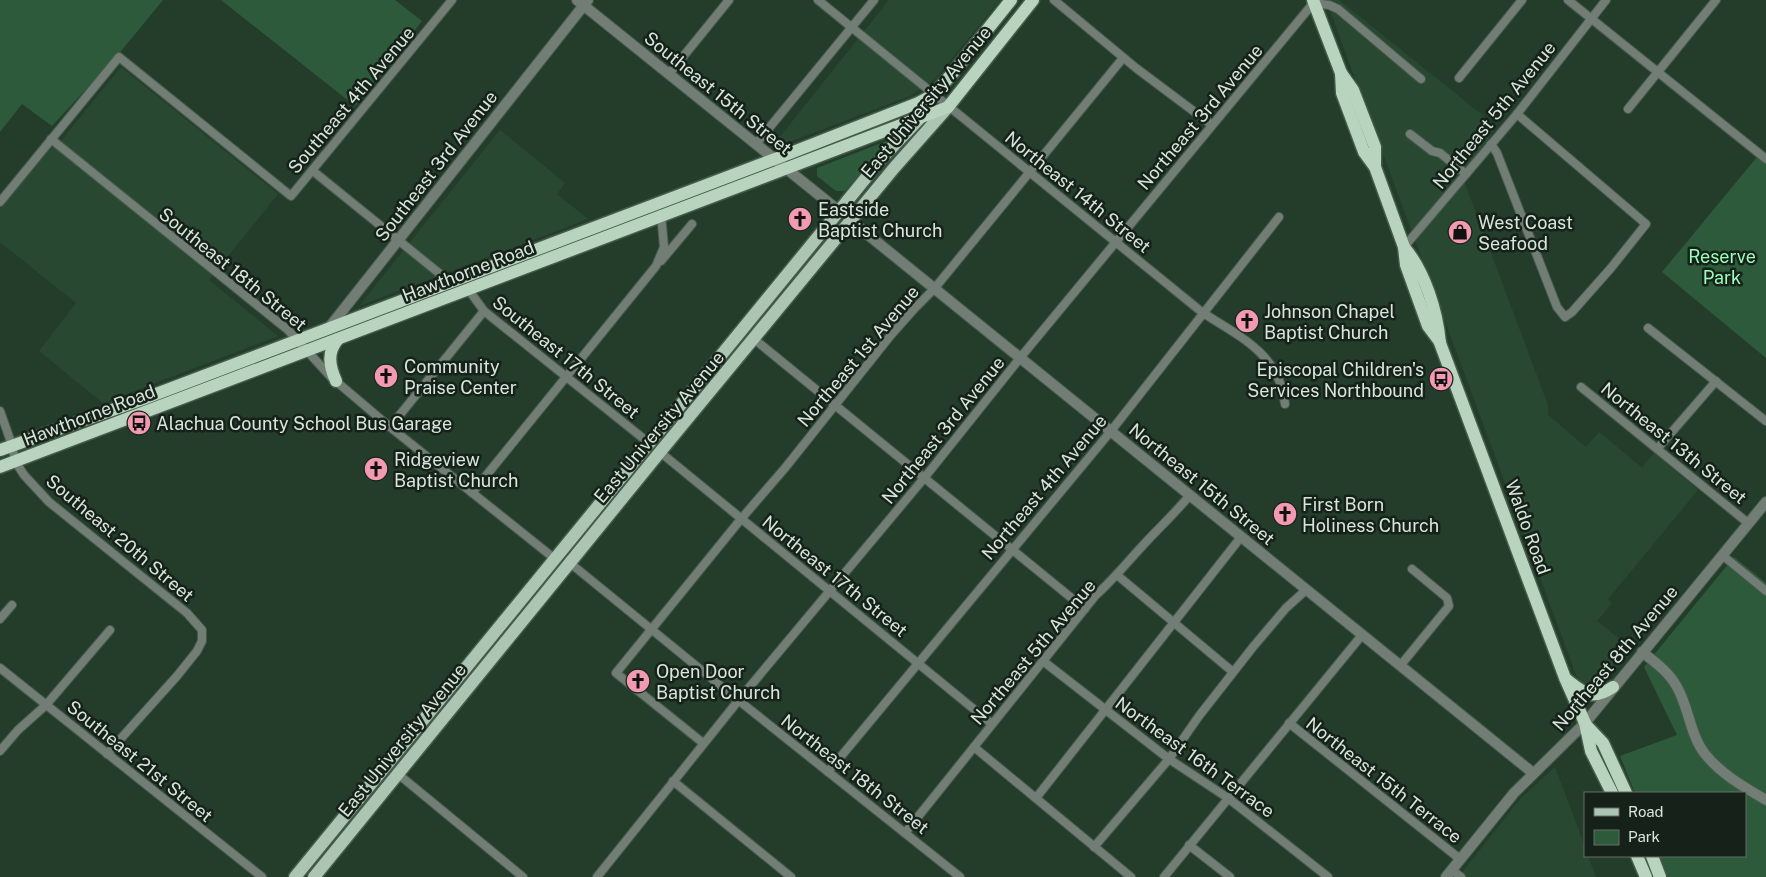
<svg xmlns="http://www.w3.org/2000/svg" width="1766" height="877" font-family="'Public Sans',sans-serif">
<rect width="100%" height="100%" fill="#243d2b"/>
<!-- built -->
<g fill="#294832">
<path d="M889,0H1000L935,79L910,96L779,146L775,143Z"/>
<path d="M1326,0H1339L1496,126L1464,181L1548,405V415L1586,447L1599,432L1642,468L1654,453L1698,490L1608,599L1612,603L1597,621L1632,649L1599,690L1592,691L1581,686L1578,680Z"/>
<path d="M121,67L278,194L209,280L278,336L103,403L39,351L76,303L0,242V208L49,150L60,142Z"/>
<path d="M500,130L565,183L557,194L588,219L359,306Z"/>
<path d="M1555,767L1585,847V856H1588L1596,877H1463L1460,875L1521,798Z"/>
</g>
<!-- green -->
<g fill="#2e5a3c">
<path d="M0,0H163L121,51L52,126L22,104L0,132Z"/>
<path d="M221,0H395L422,21L355,106Z"/>
<path d="M889,140L845,191H836L817,176V168Z"/>
<path d="M1757,157L1766,164V358L1662,272Z"/>
<path d="M1734,557L1766,583V877H1666L1658,856H1745V793H1635L1620,756L1677,735L1644,667Z"/>
</g>
<g fill="none" stroke-linecap="round" stroke-linejoin="round">
<!-- minor casing -->
<g stroke="#445b4a" stroke-width="10">
<g id="minor">
<path d="M818,0L1203,313C1241,337 1280,355 1285,404"/>
<path d="M1054,0L1136,68L1212,125"/>
<path d="M1568,0L1766,159"/>
<path d="M1314,3L1329,5L1338,9L1421,79"/>
<path d="M669,74L729,0"/>
<path d="M1459,78L1522,0"/>
<path d="M1628,109L1716,0"/>
<path d="M1410,134L1432,151L1440,153L1466,174"/>
<path d="M51,139L288,330L331,377L390,427L555,559"/>
<path d="M756,144L874,0"/>
<path d="M1491,144L1497,153L1557,307L1565,317L1572,312L1611,268L1646,224L1517,114"/>
<path d="M313,171L450,282"/>
<path d="M0,202L119,57L291,196L452,0"/>
<path d="M1404,247L1517,114L1606,0"/>
<path d="M661,261L692,224"/>
<path d="M468,289L484,311L649,443"/>
<path d="M1648,328L1766,421"/>
<path d="M754,339L1085,609"/>
<path d="M1581,387L1748,523"/>
<path d="M0,411L12,445L15,461L24,475L49,502L187,613L202,630V641L197,651L177,676L107,754"/>
<path d="M390,427L484,311"/>
<path d="M1658,448L1716,381"/>
<path d="M660,452L992,724"/>
<path d="M472,493L656,266L664,247L661,214"/>
<path d="M1722,555L1766,591"/>
<path d="M570,563L738,700L960,877"/>
<path d="M1117,575L1233,672"/>
<path d="M0,619L12,605"/>
<path d="M1043,661L1169,759L1228,798L1328,877"/>
<path d="M1400,666L1449,606L1447,598L1412,569"/>
<path d="M0,668L262,877"/>
<path d="M1289,723L1460,859"/>
<path d="M703,743L616,673L741,519L785,468L891,335L914,309L934,289L1123,58"/>
<path d="M974,747L1131,877"/>
<path d="M0,751L18,730L46,705L110,630"/>
<path d="M828,772L1111,431L1279,217"/>
<path d="M398,774L523,877"/>
<path d="M673,781L791,877"/>
<path d="M1036,798L1241,537"/>
<path d="M905,833L1095,596C1114,579 1129,560 1147,541C1161,526 1176,512 1190,495"/>
<path d="M1189,845L1230,877"/>
<path d="M1094,847L1169,759L1199,716L1253,647L1286,608L1306,590"/>
<path d="M1452,870L1461,877"/>
<path d="M597,877L742,696L925,477L1020,358L1315,1"/>
<path d="M1164,877L1362,635"/>
</g>
</g>
<!-- tertiary casing -->
<g stroke="#445b4a" stroke-width="12">
<g id="tertiary">
<path d="M577,0L839,211"/>
<path d="M851,221L1533,773"/>
<path d="M328,329L588,0"/>
<path d="M1642,652C1655,662 1669,672 1677,687C1689,708 1690,735 1705,754C1721,774 1744,787 1766,800"/>
<path d="M1446,877L1514,793L1585,723L1766,502"/>
</g>
</g>
<!-- primary casing -->
<g stroke="#445b4a" stroke-width="15">
<g id="primary">
<path d="M295,877L839,211L882,158L921,117L933,95"/>
<path d="M314,877L660,452L894,168L948,107"/>
</g>
</g>
<!-- trunk casing -->
<g stroke="#445b4a" stroke-width="15">
<g id="trunk">
<path d="M1313,0L1341,73L1353,90L1375,147V167L1404,247L1406,265L1428,326L1440,342"/>
<path d="M1341,73L1342,93L1364,152L1375,167"/>
<path d="M1404,247C1425,272 1437,311 1440,343L1565,678L1585,723L1591,751L1612,793"/>
<path d="M336,381C329,365 327,352 338,339"/>
<path d="M0,450L143,399L788,154L918,103L933,95L951,75L1011,0"/>
<path d="M0,467L948,107L1033,0"/>
<path d="M1567,680C1585,694 1592,701 1613,687"/>
<path d="M1586,725L1603,743L1626,793"/>
<path d="M1637,856L1646,877"/>
<path d="M1652,856L1660,877"/>
</g>
</g>
<!-- minor -->
<use href="#minor" stroke="#727e75" stroke-width="8"/>
<!-- tertiary -->
<use href="#tertiary" stroke="#727e75" stroke-width="10"/>
<!-- primary -->
<use href="#primary" stroke="#acc5b2" stroke-width="12"/>
<!-- trunk -->
<use href="#trunk" stroke="#b8d3be" stroke-width="12"/>
</g>
<!-- icons -->
<defs>
<g id="church-disc" transform="scale(1.25)"><circle r="9.5" fill="#f19ab1" stroke="#162119"/><path d="M-1.2-6h2.4v3.5h3.3v2.4h-3.3V6h-2.4V-.1h-3.3v-2.4h3.3Z" fill="#111"/></g>
<g id="shop-disc" transform="scale(1.25)"><circle r="9.5" fill="#f19ab1" stroke="#162119"/><path d="M-5-2.5h2.3a2.7 3.5 0 0 1 5.4 0H5L5.5 6h-11ZM-1.5-2.5h3a1.5 2.3 0 0 0-3 0Z" fill="#111"/></g>
<g id="bus-disc" transform="scale(1.25)"><circle r="9.5" fill="#f19ab1" stroke="#162119"/><path d="M-5-6H5V4H4V6H2V4H-2V6H-4V4H-5ZM-3.5-4V0h7V-4ZM-3.5 1.2v1.5H-2V1.2ZM2 1.2v1.5H3.5V1.2Z" fill="#111"/></g>
</defs>
<g fill-rule="evenodd">
<use href="#church-disc" x="800" y="219"/>
<use href="#shop-disc" x="1460" y="232"/>
<use href="#church-disc" x="1247" y="321"/>
<use href="#church-disc" x="386" y="376"/>
<use href="#bus-disc" x="1441" y="379"/>
<use href="#bus-disc" x="139" y="423"/>
<use href="#church-disc" x="376" y="469"/>
<use href="#church-disc" x="1285" y="514"/>
<use href="#church-disc" x="638" y="681"/>
</g>
<g text-anchor="middle" dominant-baseline="central" stroke-width="5" stroke-linejoin="round" paint-order="stroke">
<!-- street labels -->
<g font-size="18" fill="#d7e6da" stroke="#162119">
<text transform="translate(718 93) rotate(39)">Southeast 15th Street</text>
<text transform="translate(351 100) rotate(-50)">Southeast 4th Avenue</text>
<text transform="translate(926 102) rotate(-50)">East University Avenue</text>
<text transform="translate(1494 115) rotate(-51)">Northeast 5th Avenue</text>
<text transform="translate(1200 117) rotate(-50)">Northeast 3rd Avenue</text>
<text transform="translate(436 166) rotate(-52)">Southeast 3rd Avenue</text>
<text transform="translate(1078 192) rotate(39)">Northeast 14th Street</text>
<text transform="translate(233 269) rotate(39)">Southeast 18th Street</text>
<text transform="translate(468 271) rotate(-21)">Hawthorne Road</text>
<text transform="translate(858 356) rotate(-50)">Northeast 1st Avenue</text>
<text transform="translate(566 357) rotate(39)">Southeast 17th Street</text>
<text transform="translate(89 415) rotate(-21)">Hawthorne Road</text>
<text transform="translate(659 427) rotate(-50)">East University Avenue</text>
<text transform="translate(943 430) rotate(-51)">Northeast 3rd Avenue</text>
<text transform="translate(1674 443) rotate(39)">Northeast 13th Street</text>
<text transform="translate(1202 484) rotate(39)">Northeast 15th Street</text>
<text transform="translate(1044 487) rotate(-50)">Northeast 4th Avenue</text>
<text transform="translate(1528 527) rotate(70)">Waldo Road</text>
<text transform="translate(120 538) rotate(40)">Southeast 20th Street</text>
<text transform="translate(835 576) rotate(39)">Northeast 17th Street</text>
<text transform="translate(1033 652) rotate(-50)">Northeast 5th Avenue</text>
<text transform="translate(1615 658) rotate(-50)">Northeast 8th Avenue</text>
<text transform="translate(402 740) rotate(-51)">East University Avenue</text>
<text transform="translate(1195 757) rotate(36)">Northeast 16th Terrace</text>
<text transform="translate(140 761) rotate(39)">Southeast 21st Street</text>
<text transform="translate(855 774) rotate(38)">Northeast 18th Street</text>
<text transform="translate(1384 780) rotate(38)">Northeast 15th Terrace</text>
</g>
<!-- poi labels -->
<g font-size="18" fill="#d7e6da" stroke="#162119" text-anchor="start">
<text x="818" y="209">Eastside<tspan x="818" dy="21">Baptist Church</tspan></text>
<text x="1478" y="222">West Coast<tspan x="1478" dy="21">Seafood</tspan></text>
<text x="1264" y="311">Johnson Chapel<tspan x="1264" dy="21">Baptist Church</tspan></text>
<text x="404" y="366">Community<tspan x="404" dy="21">Praise Center</tspan></text>
<text x="1424" y="369" text-anchor="end">Episcopal Children's<tspan x="1424" dy="21">Services Northbound</tspan></text>
<text x="156" y="423">Alachua County School Bus Garage</text>
<text x="394" y="459">Ridgeview<tspan x="394" dy="21">Baptist Church</tspan></text>
<text x="1302" y="504">First Born<tspan x="1302" dy="21">Holiness Church</tspan></text>
<text x="656" y="671">Open Door<tspan x="656" dy="21">Baptist Church</tspan></text>
</g>
<!-- park labels -->
<g font-size="18" fill="#99ffb8" stroke="#162119">
<text x="1722" y="256">Reserve<tspan x="1722" dy="21">Park</tspan></text>
</g>
</g>
<!-- legend -->
<rect x="1584" y="792" width="162" height="65" fill="#162119" stroke="#637066"/>
<rect x="1594" y="808" width="25" height="8" fill="#acc5b2" stroke="#637066"/>
<text x="1628" y="817" font-size="15" fill="#d7e6da">Road</text>
<rect x="1594" y="830" width="25" height="15" fill="#2e5a3c" stroke="#637066"/>
<text x="1628" y="842" font-size="15" fill="#d7e6da">Park</text>
</svg>
